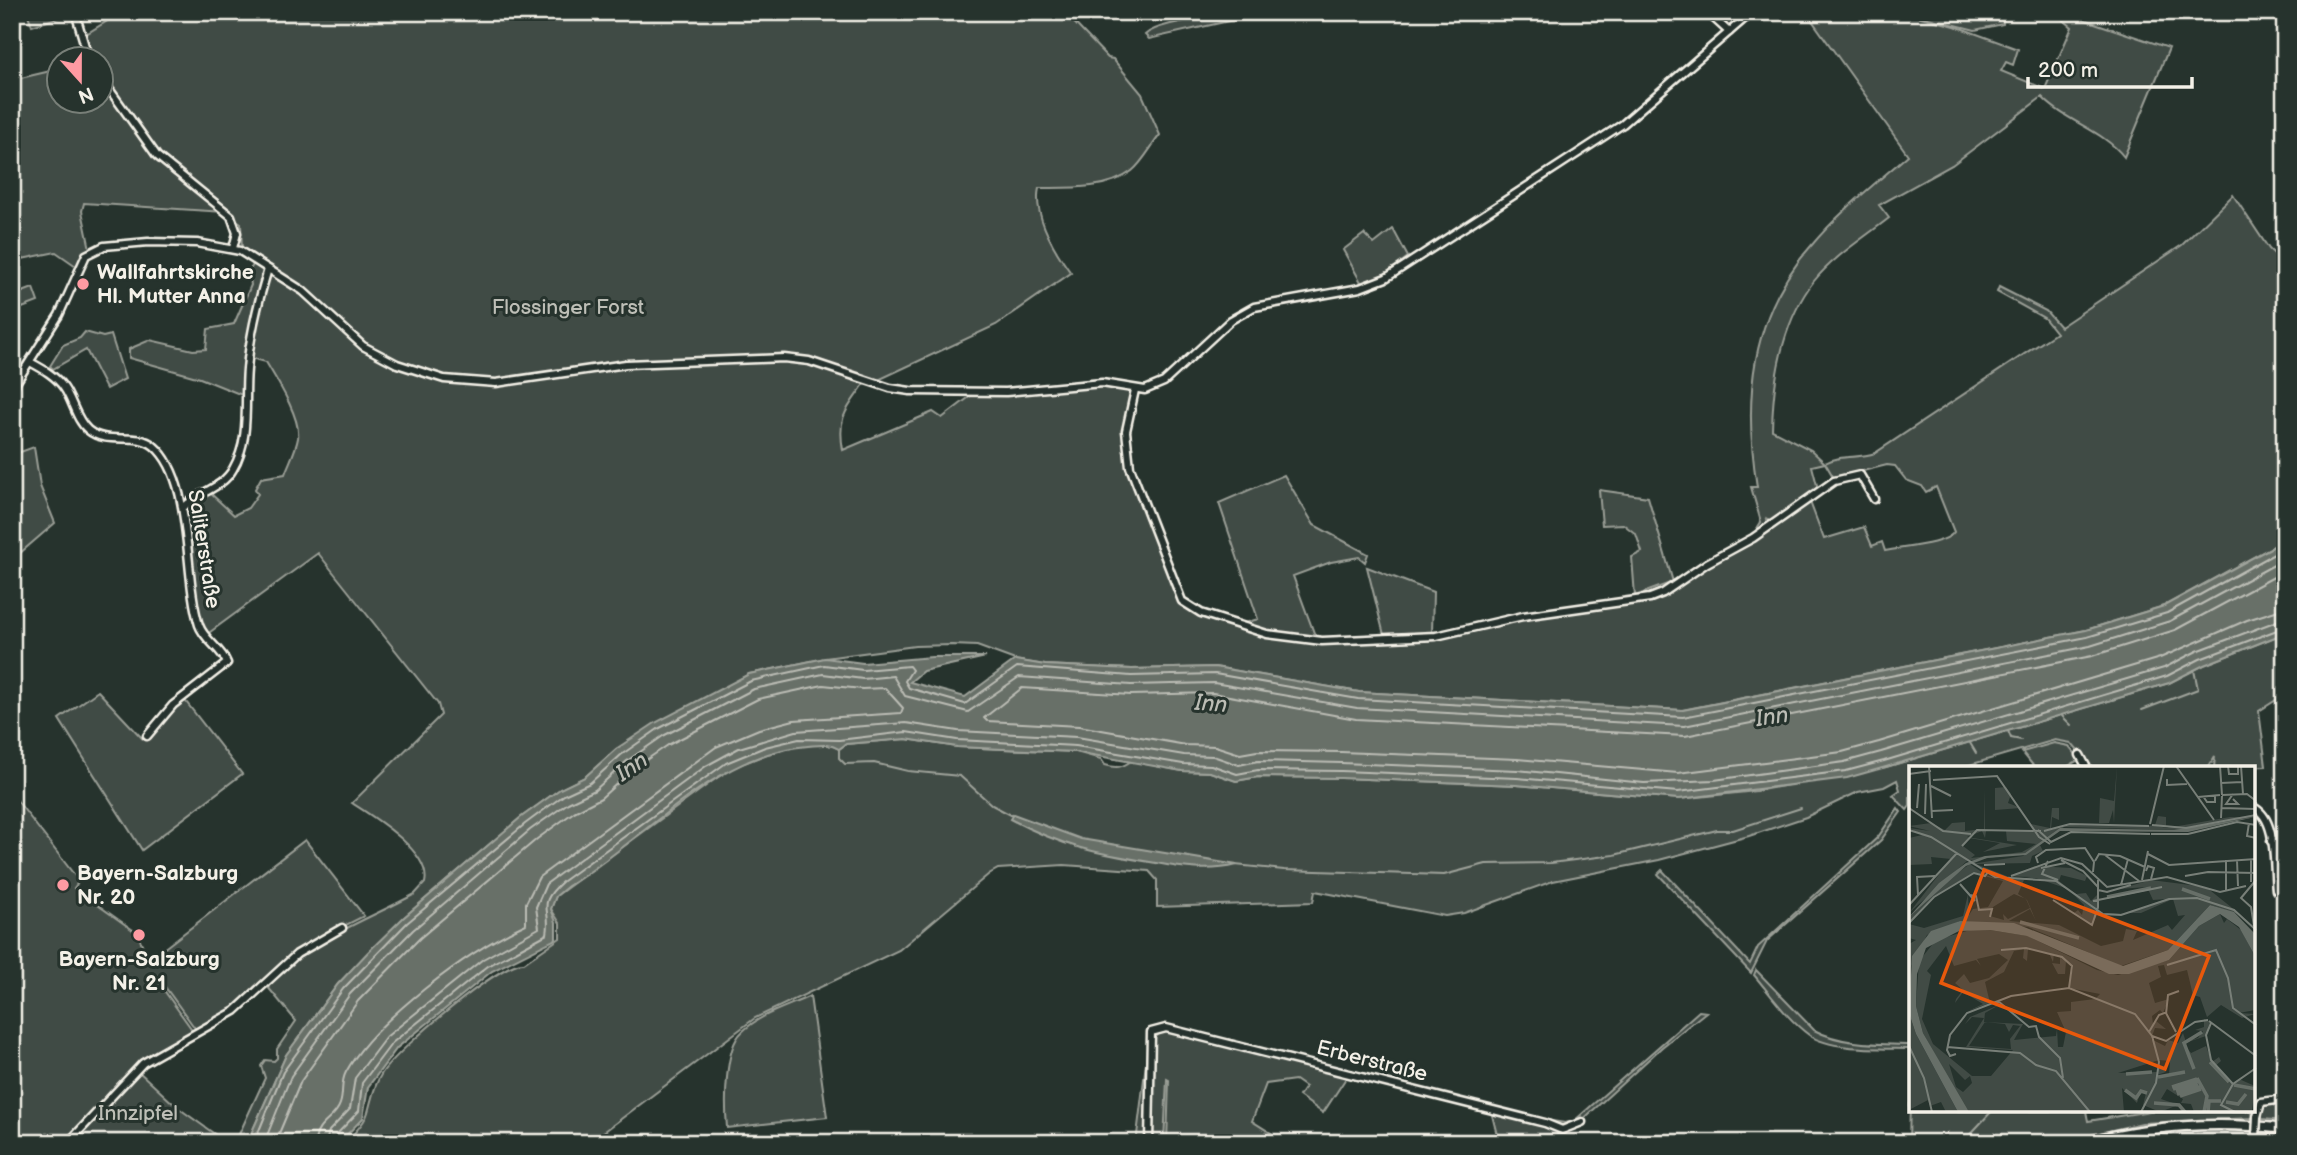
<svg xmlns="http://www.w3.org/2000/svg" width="2297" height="1155" font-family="'Balsamiq Sans',sans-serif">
<rect width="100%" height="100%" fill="#26332d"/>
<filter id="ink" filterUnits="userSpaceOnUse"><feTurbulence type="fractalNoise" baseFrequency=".0143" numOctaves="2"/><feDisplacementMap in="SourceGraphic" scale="14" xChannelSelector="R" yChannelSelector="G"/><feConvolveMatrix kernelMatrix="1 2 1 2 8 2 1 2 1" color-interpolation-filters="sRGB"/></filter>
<g filter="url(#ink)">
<!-- green -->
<g fill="#414b45" stroke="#9a9e96" stroke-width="2">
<path d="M27,12H73V13L32,26Z"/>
<path d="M122,12H1064L1108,58L1113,59L1142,94L1160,135C1151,146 1143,162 1132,171C1108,190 1068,188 1039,188C1033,215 1055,251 1071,273L996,325L874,382L865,383C847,409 837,416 843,450L933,412L942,418L972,395H1002L1102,383L1135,390L1129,414L1127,462L1175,593L1190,611L1233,623L1234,620L1245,623L1258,619L1219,503L1284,475L1314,525L1368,554L1365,562L1359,557L1331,562L1293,576L1317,641L1424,639L1512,618L1658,594L1769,530L1810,502L1824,539L1864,527L1872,546L1882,542L1885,551C1902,547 1946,545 1954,532L1936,487L1926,492L1922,486L1906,480L1895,466L1887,465L1834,478L1825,463L1812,466L1818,489L1771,522L1767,519L1768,523L1756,530L1761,522L1751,487H1757C1743,400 1750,315 1811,246C1839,212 1875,184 1908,155L1806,12H1889L1917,16L1955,26L2018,49L2013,65L2006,62L2001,71L2045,89L2072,27L2054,12H2075L2074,16L2169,48L2124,157C2103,130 2066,122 2042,97L1952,165L1879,205L1889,218C1864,238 1834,256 1814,281C1782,322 1773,379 1772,430L1811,450L1825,463C1841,454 1858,459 1875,453L2056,333L2044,318L1997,292L1999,287L2046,311L2060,327L2182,245L2233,195L2269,249L2285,264V540L2164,606L2086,630L1682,710L1359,692L1215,667L1132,669L1045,665L1015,660L977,646L952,645L915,646L825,658L749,674L616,749L585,777L560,789L520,818L403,918L338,984L286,1055L247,1143H235L265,1078L261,1066L265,1060L274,1061L277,1058V1049L296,1021L267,986C312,938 359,924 415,894L425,883C432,853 374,817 352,803L441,715L438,704L318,553L206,635L198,616L185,518L188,506L209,492L234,515L248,508L258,494L255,489L261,478L285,474C289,463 296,450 298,438C301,417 276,379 266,362L247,357V397L200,378L129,358V349L150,340L193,350L206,349L208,329L234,324L251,285L249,271L255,262L242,253L241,223L225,212L84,203L82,211L90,249L76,266L56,252L12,261V80L59,69L60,102H102V60L92,59L83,36Z"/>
<path d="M1231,12H1269L1149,39L1145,35C1156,23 1211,17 1231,12Z"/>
<path d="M1905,12H2002L2003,24L1975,30Z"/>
<path d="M1393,229L1408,257L1384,275L1362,284L1343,250L1364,234L1374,244Z"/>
<path d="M33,288L38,302L14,311L12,296Z"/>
<path d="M85,332L103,337L111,335L125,379L106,389L86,350L53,369L50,366L63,345L80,338Z"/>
<path d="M34,447L40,486L55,523L12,560V455Z"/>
<path d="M1599,490L1648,497L1673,582L1635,596L1632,557L1642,552L1636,534L1623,524L1602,525Z"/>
<path d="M1367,567L1433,592L1432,633L1384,635Z"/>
<path d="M2285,633V702L2284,695L2259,711L2266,766L2214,768L2215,756L2208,768H2088L2085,759L2071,743L2055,740L1959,768H1910V806L1907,810L1893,795L1900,790L1897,780L1884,787L1858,792L1806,817L1749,836L1659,860L1553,881L1464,913L1445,916L1315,891L1313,902L1157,907V880L1149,871L1064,865L998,869L989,874L899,950L755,1018L589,1143H346C353,1133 365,1124 368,1112C372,1098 374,1085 382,1073C396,1051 502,960 524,963L560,938V923L551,909L556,896L729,769L767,754L799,746L829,744L839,749L846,744L906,739L957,747L1076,752L1101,759L1105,765C1116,768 1122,768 1131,761L1182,771L1210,772L1236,781L1258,777L1341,778L1516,785L1679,799L1756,791L1886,767L2169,683L2204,665Z"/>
<path d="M98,691L142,738L183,698L242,774L142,850L59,719Z"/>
<path d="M2054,743L2069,746L2080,759L2065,768H2035L2022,752Z"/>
<path d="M12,794L79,881L74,888L137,933L149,960L305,840L364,916L304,946L242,1004L197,1031L157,976L156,979L193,1031L156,1053L66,1143H12Z"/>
<path d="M1898,808L1901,812L1881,840L1767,941L1751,973L1658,874L1662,870L1750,964L1758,947L1878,837Z"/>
<path d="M1756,970L1814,1030C1842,1045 1878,1044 1910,1045V1049C1883,1048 1831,1051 1809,1035C1788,1020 1771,995 1754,975Z"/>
<path d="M810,996L827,1117L727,1128C725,1105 724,1048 742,1032C760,1014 787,1007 810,996Z"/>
<path d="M1699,1011L1706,1012L1662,1047L1578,1124L1561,1127L1527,1117L1565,1123L1574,1121Z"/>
<path d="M1164,1030L1348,1075L1323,1113L1299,1096L1305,1087L1295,1080L1266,1084L1252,1121L1282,1140L1305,1139L1303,1143H1167L1169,1080L1167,1079L1164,1143H1136L1150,1031L1153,1039Z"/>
<path d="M137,1070L177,1107L227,1143H71Z"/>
<path d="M2285,1102V1121L2262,1119V1107L2267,1103Z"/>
<path d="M1910,1103V1111H2086L2088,1121L2150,1111H2252L2253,1118L2142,1123L2057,1143H1909Z"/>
<path d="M1491,1111L1549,1126L1557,1131L1558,1142L1499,1143Z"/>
<path d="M2245,1132L2285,1135V1143H2113L2171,1133Z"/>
</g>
<!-- water -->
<g fill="#676f68" stroke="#9fa39b" stroke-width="2">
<path d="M2285,540V633L2204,665L2169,683L1886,767L1847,778L1679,799L1516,785L1341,778L1258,777L1236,781L1210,772L1182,771L1076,752L957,747L906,739L846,744L839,749C829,743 820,745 808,746C716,752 643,841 568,886L556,896L551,909L556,922V939L492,971L397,1048L368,1087L363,1118L339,1143H247L286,1055L338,984L368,952L403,918L520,818L560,789L585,777L616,749L655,723L749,674L825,658L863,663L932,657H986L923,671L910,682L965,697L1015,660L1045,665L1132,669L1215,667L1359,692L1683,710L2086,630L2164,606Z"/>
<path d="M1013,814L1081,839L1237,865C1210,872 1182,868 1156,863C1096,853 1065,848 1010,819Z"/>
</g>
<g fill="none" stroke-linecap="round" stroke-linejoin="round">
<!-- shore -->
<g stroke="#bcbdb5" stroke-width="2">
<path d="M2285,571L2175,630L2092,656L1685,736L1356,719L1213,693L1131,695L1022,688L984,718L987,721L1079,726L1186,745L1215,746L1240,754L1257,751L1341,752L1517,759L1678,773L1842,752L1879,742L2160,658L2247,620L2285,608"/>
<path d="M254,1143L283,1072L343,989L407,923L525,824L564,795L590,783L621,755L658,729L751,681L824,665L863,670L909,666L912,670L905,681L909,688L965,704L1017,667L1131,676L1215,674L1358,699L1683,717L2087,637L2167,613L2285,548"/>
<path d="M264,1143L291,1076L350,994L413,930L530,830L568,803L595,790L627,761L663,736L754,689L823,674L863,679L893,676L905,696L968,712L1019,677L1131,685L1214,683L1357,708L1684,726L2090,646L2170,621L2285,559"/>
<path d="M275,1143L301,1081L358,1001L420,938L537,839L574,812L601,798L633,769L668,745L758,699L823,685L862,689L885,688L903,708L901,713L794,720L759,729L716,747L539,877L526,903V924C471,949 375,1019 346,1072C340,1083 344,1093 340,1104C335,1120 316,1122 315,1143"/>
<path d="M326,1143L329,1131L350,1109L355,1078L386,1037L483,959L539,928L536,907L546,884L706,766L739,748L796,731L906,723L958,731L1077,737L1184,755L1213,756L1239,765L1258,761L1341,763L1517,770L1644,783L1714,780L1844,762L1881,752L2164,668L2197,651L2285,618"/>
<path d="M335,1143L336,1135L359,1111L362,1083L392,1043L488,966L547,934C552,907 535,906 563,881L726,763L765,747L799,739L839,740L906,732L957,740L1076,746L1183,764L1211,765L1237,774L1258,770L1341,771L1517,778L1678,792L1846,771L1884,761L2167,676L2200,659L2285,627"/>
</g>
<!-- stream -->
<g stroke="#9fa39b" stroke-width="2">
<path d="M2142,710L2198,689L2194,670"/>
<path d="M2062,716L2071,725"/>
<path d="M2008,731L2011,738L2021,740"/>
<path d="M1970,743L1976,753"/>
<path d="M839,749V758L845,764L874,763L908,771L960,776L992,805L1011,815"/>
<path d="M1235,865L1284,870L1444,875L1486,864L1551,863L1614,855L1717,830H1733L1801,808"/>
<path d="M1962,1143L1992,1111"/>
</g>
<!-- minor casing -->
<g stroke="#f4f1e8" stroke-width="11">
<g id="minor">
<path d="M75,12L89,60"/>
<path d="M1707,12L1729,32"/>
<path d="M102,79L157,156L231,216L237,233L233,248"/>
<path d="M30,362C43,369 56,376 64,388C73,401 76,420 88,430C107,446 136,431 154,446C194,480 183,575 199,625C204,640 221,648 227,663L173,705L147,736"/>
<path d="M12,389L59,315L86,255L104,246L148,242L197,243L240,251L303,291L363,346L397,364L444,379L496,383L626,364L784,358L809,361L890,388L910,391L1006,392L1102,383L1145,390L1164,382L1231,320L1254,307L1360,288L1386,278L1623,124L1752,12"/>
<path d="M1135,390L1126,431L1130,467L1182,601L1201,613L1267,634L1322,641L1436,636L1523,616L1650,598L1663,593L1707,563L1753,538L1834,481L1860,475L1874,499"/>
<path d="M183,508C197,492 222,489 233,469C251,438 244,402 247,369C250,334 258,302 268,269"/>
<path d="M2080,755L2087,768"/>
<path d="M2253,807C2278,818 2273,866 2276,890L2285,888"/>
<path d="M2271,841L2285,840"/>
<path d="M2257,1117L2261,1102L2285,1099"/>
<path d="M68,1143L143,1063L235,1011L297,954L342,928"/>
<path d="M1149,1143L1151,1032L1166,1028L1545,1123L1562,1130L1582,1122"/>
</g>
</g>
<!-- secondary casing -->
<g stroke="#f4f1e8" stroke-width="13">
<path id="secondary" d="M2083,1143C2149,1125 2217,1121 2285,1129"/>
</g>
<!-- minor -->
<use href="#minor" stroke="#26332d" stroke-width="6"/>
<!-- secondary -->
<use href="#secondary" stroke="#26332d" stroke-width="8"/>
<!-- minor-bridge casing -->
<g stroke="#f4f1e8" stroke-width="11" stroke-linecap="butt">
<path id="minor-bridge" d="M2256,1138L2257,1117"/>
</g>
<!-- minor-bridge -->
<use href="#minor-bridge" stroke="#26332d" stroke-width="6"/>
</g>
</g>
<!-- markers -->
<g fill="#ff9aa2" stroke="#26332d" stroke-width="2.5">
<circle cx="83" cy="284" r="7"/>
<circle cx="63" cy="885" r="7"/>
<circle cx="139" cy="935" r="7"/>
</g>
<g text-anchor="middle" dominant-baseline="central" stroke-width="6" stroke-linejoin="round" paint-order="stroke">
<!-- poi labels -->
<g font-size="21" font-weight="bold" fill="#f4f1e8" stroke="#26332d" text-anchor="start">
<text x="97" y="272">Wallfahrtskirche<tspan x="97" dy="24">Hl. Mutter Anna</tspan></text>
<text x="77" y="873">Bayern-Salzburg<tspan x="77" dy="24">Nr. 20</tspan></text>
<text x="139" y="959" text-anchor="middle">Bayern-Salzburg<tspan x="139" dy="24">Nr. 21</tspan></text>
</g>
<!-- park labels -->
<g font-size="21" fill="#bebfb7" stroke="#26332d">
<text x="568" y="307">Flossinger Forst</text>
<text x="138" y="1113">Innzipfel</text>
</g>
<!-- street labels -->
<g font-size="21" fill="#f4f1e8" stroke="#26332d">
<text transform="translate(204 549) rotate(81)">Saliterstraße</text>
<text transform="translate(1372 1061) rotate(14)">Erberstraße</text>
</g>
<!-- water labels -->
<g font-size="23" font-style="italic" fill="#bcbdb5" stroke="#26332d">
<text transform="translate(1211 704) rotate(4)">Inn</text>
<text transform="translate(1772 717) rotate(-8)">Inn</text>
<text transform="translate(632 767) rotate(-34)">Inn</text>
</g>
</g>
<!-- overview -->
<g transform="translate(1909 766)">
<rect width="346" height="346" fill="#26332d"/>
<path d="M208,0L205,57L204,44L200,57H190L191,32L205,35ZM97,21L102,28L99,37L112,42L86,44V22ZM75,23L76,64L127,65L122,58L141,62L143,42H150V54L143,51L142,64L161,59L240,60L246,59L249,50L257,51V61L248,60L258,62L321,51H346L269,64L155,61L116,87L58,95L0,147L42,93L22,91L23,98L0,99V72L13,69L0,62L21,65L0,60L22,57L36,64L43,57L56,56V65L75,63ZM73,65L76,72L77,65H97L98,75L127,78L113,86L62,92L66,89L54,80L60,72L91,77L74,86L108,79L58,71ZM131,79L134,85L123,90L121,97L67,98L100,111L126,100L162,102L178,110L176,115L152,109L150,115L167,128L177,127L182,135L190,127V145L196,148L218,147L257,133L244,134L238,121L210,123L242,114L297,121L332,149L301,139L259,184L212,200L119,161L51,155L18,169L0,204V178L7,174L0,172V158L15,162L54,150L59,128L60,149L64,143L79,141L94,115L64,107L25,130L0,156V151L33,118L61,98L77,109L89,113L102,114L122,111L87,110L62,98L114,90ZM127,112L159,123L175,139L173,149L169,144L165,147L183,159L189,147H232L264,133L269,150L276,149L263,164L259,159L224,174L228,165L217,163L214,175L192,180L150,159L100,155L121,143L127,155L118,134L109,128L115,114ZM105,128L117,133L121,142L99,153L94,148L95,154L81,150L84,141ZM311,148L315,157L318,153L332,164L346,190V244L330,247L346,248L333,252L312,239L298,251L291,231L284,229L278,204L258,209L255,199L249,200L252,211L240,217L246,237L260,233L254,247L251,244L243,250L244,258L247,255L257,263L246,262L242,273L256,280L259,274L269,277L274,267L277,276L289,272L294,265L286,264L295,261V253L301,256L297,270L276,277V280L282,287L297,280L303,296L310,291L312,295L305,301L315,312L324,318L330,313L346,320L343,346H285L282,338L272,337L274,333L258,323L252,333L270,339L278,346L269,339L251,346L234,339L237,327L232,325L228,337L213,322L215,346H60L55,340L14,267L7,240L10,195L27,174L68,162L119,170L188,204L209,209L260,194L290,160ZM37,180L45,200L67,194L72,200L68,193L90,188L99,194L80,212L61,217L55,208L46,217L54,224L47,233L46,237L54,226L74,238L59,245L81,237L76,216L95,206L105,185L115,183L114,192L118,195L119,183L140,187L144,196L145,188L151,191V198L143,197L149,208H156L157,195L164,201L160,222L191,228L186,233L162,236V245L148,246L157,266L154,281H149L148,263L147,270L105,274L114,258L75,256L76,247L90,239L61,251L56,258L63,251L75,252L57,281L104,284L82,310H63L24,278L13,253L22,209L18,205ZM76,256L96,258L100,266L104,259L111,260L101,273L102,283L60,280ZM250,294L261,295L260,309H248L257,306L250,299L248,306L209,307ZM40,298L56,314L61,310L63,317L54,326L47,321ZM0,247L7,268L49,346H37L32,336L21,340L19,334L0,344Z" fill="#414b45" fill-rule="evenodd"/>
<path d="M346,51L279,66L151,65L117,89L78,92L57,100L0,151L30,117L57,97L76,90L116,87L151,62L265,64ZM301,139L325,146L346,168V190L330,161L311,148L290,160L260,194L220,208H200L118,170L81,164L50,165L17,182L8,208L7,240L14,267L60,346H49L7,268L0,247L3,190L22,165L51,155L105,157L214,200L259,184Z" fill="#676f68"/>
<path fill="none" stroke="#676f68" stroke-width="3.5" d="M273,123L301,133M198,131L242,122M111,156L170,172M301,296L320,316M285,303L275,277L293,266M217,308L243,306M249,311L276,306M288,312L298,330L295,346M325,319L347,323M263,321L288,313M264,323L289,315M216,324L227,332L232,325L238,327M267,325L289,318M268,328L291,321M271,330L292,323M317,336L329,338L337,328M245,337L270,339L276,346M299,346L300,335H312"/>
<path fill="none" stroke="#787f78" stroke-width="2" d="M20,0L23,52M267,0L305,54M311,0L313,29M319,0L320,8H329V0M332,0L334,28M0,8L22,5M258,13V19L278,18M24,14L88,10L130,71L141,78M312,17L333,16M22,20L42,30M324,28L317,38H329L324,33M313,29L338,28L347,35M294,30L298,36H306V30M289,31L311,29M0,42L34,65L62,68M8,42L10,18M313,42L347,43M23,45L44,44M16,48L17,18M312,52L313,30M340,57L338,70L347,72M241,58L255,0M243,59L277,62L347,49M0,64L22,71L86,111L147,115L194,148L212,149L260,133L288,132L325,144L347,164M129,64L142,76L162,66L241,68M135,65L161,58L240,60M242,68H279L328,56L347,59M53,80L68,64L132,65M239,88L260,99L347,93M196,89L230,115M342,93V116M152,94L174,105L189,121M328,94L329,120M139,95L133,108L149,114M186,95L190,88L211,90L236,101M129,97L127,91L137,84L176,82L185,96L184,106M75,99L96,98M132,102L156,97M237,105L239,100L245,102L242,113M102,110L152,92L173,98L198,121L258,111L311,126L337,120M276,110L299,106L347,107M233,114L239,85M51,118L66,135M212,119L219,93M189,124L198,126L222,119M317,124V94M9,129L8,111L26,110M61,129L67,130L70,144L83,143L81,151M144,134L183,159L189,141V114M184,135L253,121M0,139L48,87M0,157L25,131L65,107L76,110L79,106M345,160L342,141L332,132L347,114M92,184L117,182L153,191L163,200L160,222M258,199L307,184L319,212L324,242L347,259M89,235L120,261L127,260L130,271L151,292L154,312M257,247L267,266M257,248L259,229L270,225M300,255L347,290M302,257L297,269L302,294L324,318M240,266L250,249L258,246M243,270L257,275L286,256L299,254M0,280L15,312L23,346M38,281L111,287L127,299L147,305L181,346M47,288L41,290L38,284L41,269L58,247L102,230L160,222L226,248L243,270L250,296L247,317L232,346M326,346L312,339L324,318L347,302"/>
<path fill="#e8590c" fill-opacity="0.15" stroke="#e8590c" stroke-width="3.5" d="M75,104L300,190L256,303L32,217Z"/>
<rect width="346" height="346" fill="none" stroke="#f4f1e8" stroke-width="3.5"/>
</g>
<!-- margin -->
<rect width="2297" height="1155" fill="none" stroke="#26332d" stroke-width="42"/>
<rect x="21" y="21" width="2255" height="1113" fill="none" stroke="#f4f1e8" stroke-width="2.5" filter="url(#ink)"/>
<!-- north arrow -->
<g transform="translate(80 80) rotate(159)"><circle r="33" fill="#26332d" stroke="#787f78" stroke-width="2"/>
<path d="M0-5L12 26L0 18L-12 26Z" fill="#ff9aa2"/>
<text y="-10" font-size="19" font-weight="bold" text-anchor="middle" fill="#f4f1e8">N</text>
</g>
<!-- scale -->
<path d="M2028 77v10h164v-10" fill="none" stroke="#f4f1e8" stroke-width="3.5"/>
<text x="2038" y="77" font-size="21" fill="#f4f1e8" stroke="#26332d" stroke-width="5" paint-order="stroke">200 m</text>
</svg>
